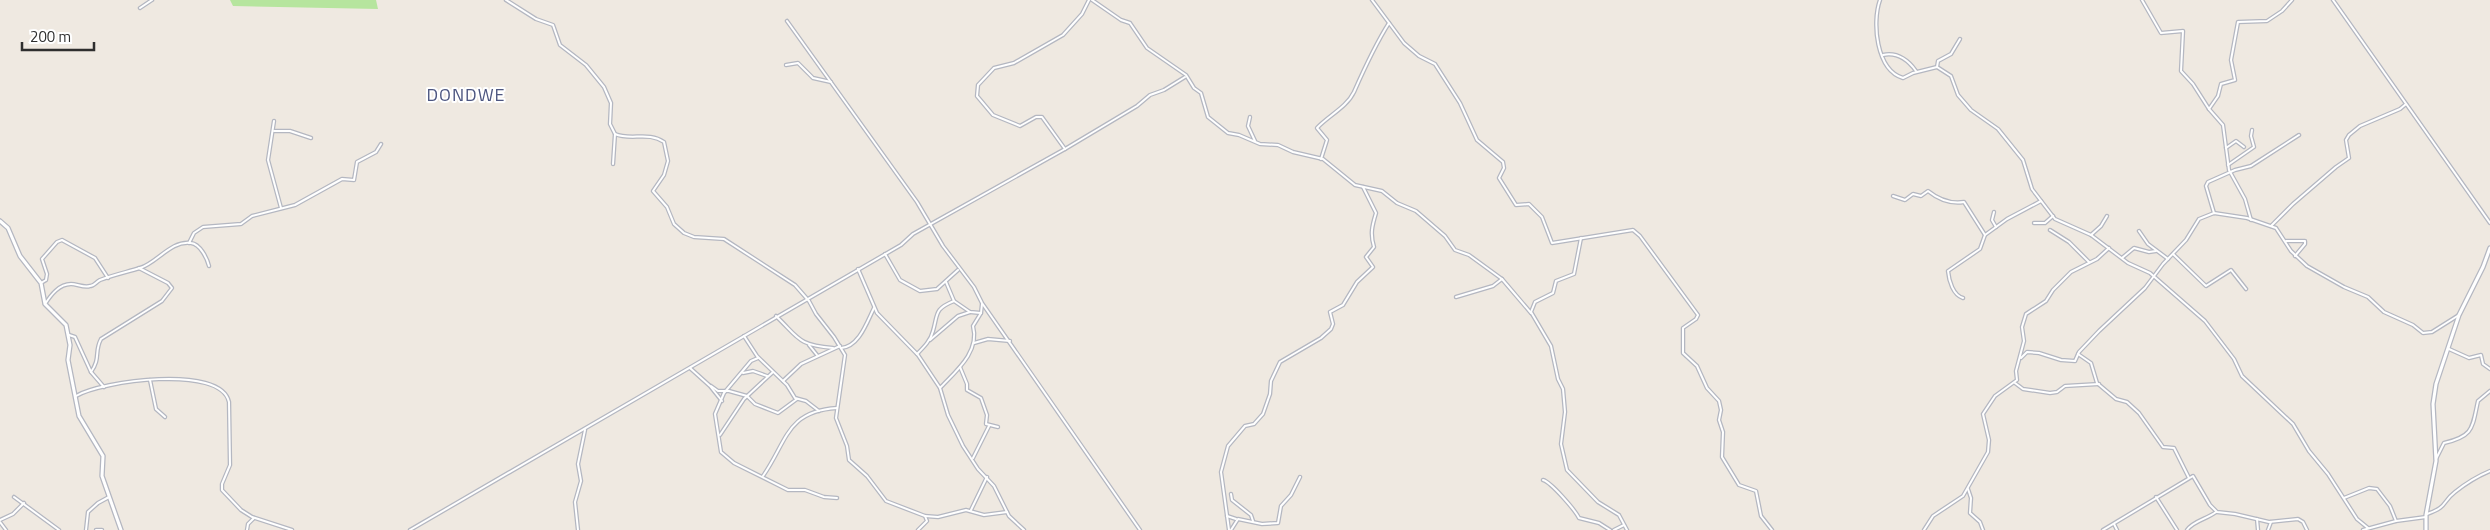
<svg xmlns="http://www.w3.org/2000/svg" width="2490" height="530" font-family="'Titillium Web',sans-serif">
<rect width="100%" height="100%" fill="#efe9e1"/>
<!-- green -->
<path fill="#b6e59e" d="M230,0H376L378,9L233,6Z"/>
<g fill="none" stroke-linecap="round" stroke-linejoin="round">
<!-- street casing -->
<g stroke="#b4b7c1" stroke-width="4.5">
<g id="street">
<path d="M506,0L536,19L553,25L560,45L586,65L604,87L611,103L610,124L615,134C631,141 648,131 664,142L668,161L664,175L653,191L667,207L674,224L684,233L694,237L724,239L795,285L809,301L816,314L834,337L845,355L836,418L847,446L849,460L867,476L886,501L925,516L927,521L918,530"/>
<path d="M1092,0L1121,20L1130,23L1147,48L1186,75L1194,88L1201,93L1208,117L1228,133L1239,135L1260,144L1278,145L1293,152L1323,159L1355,185L1382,191L1397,203L1416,211L1445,236L1455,250L1469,255L1502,279L1531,313"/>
<path d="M1372,0L1404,43L1419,56L1435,64L1460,103L1477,140L1503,162L1504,168L1499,178L1516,205L1529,204L1542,217L1552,243L1633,230L1640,236L1698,315L1696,319L1683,328V353L1697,366L1707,388L1719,401L1721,410L1719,420L1723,432L1722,457L1739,485L1756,491L1761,516L1772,530"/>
<path d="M1880,0C1872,22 1876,70 1903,78L1913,73L1937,67L1951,76L1958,95L1971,110L1998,129L2023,160L2032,189L2055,219L2091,235L2128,263L2150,273L2205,321L2234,359L2242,376L2293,424L2309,451L2328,474L2357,519L2368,528"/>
<path d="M2142,0L2161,33L2183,31L2181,71L2193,84L2209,109L2223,125L2229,170L2245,199L2251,220"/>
<path d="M2333,0L2490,223"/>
<path d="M140,8L152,0"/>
<path d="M787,21L917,202L943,246L974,287L982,303L1140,530"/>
<path d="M1883,55C1897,52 1908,60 1916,71"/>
<path d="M786,65L798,63L813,78L831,82"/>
<path d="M1937,67L1938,61L1951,54L1960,39"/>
<path d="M2209,109L2218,96L2221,84L2235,80L2231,60L2238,22L2267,21L2282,11L2292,0"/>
<path d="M1250,117L1248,126L1255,141"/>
<path d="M274,121L268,160L281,208"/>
<path d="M274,131H290L311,138"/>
<path d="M2226,148L2236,141L2244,147"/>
<path d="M1065,149L1042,117H1036L1020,126L993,115L977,96L978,85L994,68L1014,63L1063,35L1082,14L1089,0"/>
<path d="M1321,159L1327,140L1317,128C1328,116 1347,107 1354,92C1365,67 1375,45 1389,23"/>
<path d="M613,164L615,134"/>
<path d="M2228,165L2254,147L2251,136L2252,130"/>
<path d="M1893,196L1905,200L1913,194L1921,196L1928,191C1938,199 1951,204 1964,202L1985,235"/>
<path d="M1994,212L1992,220L1996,227"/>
<path d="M2214,213L2206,186L2208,182L2235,170L2251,166L2299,135"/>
<path d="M2034,223H2045L2053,216"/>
<path d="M2271,226L2293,204L2336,167L2349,158L2346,140L2349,135L2360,126L2400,109L2406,104"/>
<path d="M2050,230L2069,242L2089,262"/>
<path d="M2139,231L2148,244L2168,259"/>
<path d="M2091,235L2101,226L2107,216"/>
<path d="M1581,238L1574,274L1556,281L1553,293L1535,302L1531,312L1551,346L1558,379L1563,389L1565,412L1561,444L1567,470L1598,502L1619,515L1627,530"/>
<path d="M2286,241H2305V244L2295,256"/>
<path d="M189,243L194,233L203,227L241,224L252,216L295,205L342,179L354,180L357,162L376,152L381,144"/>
<path d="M885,254L900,280L920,291L937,289L958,270"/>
<path d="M2173,254L2206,286L2231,270L2246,289"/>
<path d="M2122,258L2134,248L2149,252L2156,251"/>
<path d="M858,269L877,313L918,355L940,388L948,415L963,446L978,469L994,486L1009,516L1024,530"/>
<path d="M41,283L46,280L47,274L42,259L57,242L62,240L95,258L108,278"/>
<path d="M1456,297L1493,286L1502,279"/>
<path d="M1963,298C1953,295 1949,281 1948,271L1980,249L1985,235L2007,219L2041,201"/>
<path d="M954,301L970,312L981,313"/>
<path d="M45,304C51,295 59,284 71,284C77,284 84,288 90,286C94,286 96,282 100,280C113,275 127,272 140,268C157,263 171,240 191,243C200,244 207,258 209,266"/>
<path d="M776,316C799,338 797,345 833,348"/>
<path d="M69,335L75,337L91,372L104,387"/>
<path d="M744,336L757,356L787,385L795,398L806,401L819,411"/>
<path d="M930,340L958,316L970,312"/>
<path d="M974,343L988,339L1010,341"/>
<path d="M809,345L817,355"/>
<path d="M841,348C859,347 867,322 874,308"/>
<path d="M2449,349L2469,358L2481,355L2483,364L2490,369"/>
<path d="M917,354C924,347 931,340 933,331C938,314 934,309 954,301L946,282"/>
<path d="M2078,354L2091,363L2097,383L2116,399L2127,402L2139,413L2163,447L2174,448L2189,478"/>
<path d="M758,358L751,361L724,393L715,414L721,452L734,463L788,490H805L824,497L837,498"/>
<path d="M2021,358L2027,352L2039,353L2061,360L2075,361L2079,352L2099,331L2145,288L2163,264L2186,240L2199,219L2214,213L2247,218L2276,228L2291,251L2307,266L2344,287L2368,297L2384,312L2413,325L2423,333L2432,332L2459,315"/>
<path d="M960,367L967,384V390L981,398L987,415L986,424L998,427"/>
<path d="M690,368L710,386L722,401"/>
<path d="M91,372C101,358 94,352 101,339L162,301L172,288L168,283L139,268"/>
<path d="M743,373L753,371L767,376"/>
<path d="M150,380L156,409L165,417"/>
<path d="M783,381L801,364L840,346"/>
<path d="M2015,383L2023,389L2050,393L2057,392L2065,386L2099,384"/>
<path d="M711,386L718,391H729L747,396L755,404L778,413L797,399"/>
<path d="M940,388C956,371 980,352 973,326L981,313L982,304"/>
<path d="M76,396C101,381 221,364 229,402L230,465L222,484V490L241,510L252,517L292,530"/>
<path d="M720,435L744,399L773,372"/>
<path d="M973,458L989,426"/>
<path d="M2436,459L2444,443C2474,436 2472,428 2478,401L2490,391"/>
<path d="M763,476C787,442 786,411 837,408"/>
<path d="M1543,480C1551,482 1575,510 1579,518L1599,523L1610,530"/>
<path d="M1968,489L1971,498L1970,513L1980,522L1983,530"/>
<path d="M1231,494L1232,500L1251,515L1253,521"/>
<path d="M14,497L59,530"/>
<path d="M2156,497L2177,530"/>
<path d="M2344,498L2369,488L2377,489L2390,506L2396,521"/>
<path d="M971,510L987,477"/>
<path d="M2427,514C2448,507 2442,502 2455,492C2465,484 2478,476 2490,471"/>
<path d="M925,516L938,517L966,510L984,515L1007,512"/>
<path d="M1227,516L1236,519"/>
<path d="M2257,519L2258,530"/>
<path d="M0,520L13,514L24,503"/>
<path d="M0,522L6,530"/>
<path d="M2114,524L2117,530"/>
<path d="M86,530L88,512L98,503L109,497"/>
<path d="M96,530H102"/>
<path d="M247,530L248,524L254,518"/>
<path d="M410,530L901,245L913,234L1065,149L1137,106L1150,95L1164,90L1185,77"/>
<path d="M578,530L575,502L581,481L578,464L585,430"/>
<path d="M1229,530L1221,472L1228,446L1245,426L1254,424L1263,414L1270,394L1271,381L1280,362L1321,338L1331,329L1333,324L1330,312L1343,305L1357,282L1373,267L1366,257L1374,247C1370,234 1372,226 1376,213L1363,187"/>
<path d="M1231,530L1238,519L1262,524L1278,523L1281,506L1291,495L1300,477"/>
<path d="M1614,530L1624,525"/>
<path d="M1924,530L1933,516L1963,496L1988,452L1989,440L1983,414L1995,396L2017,380L2016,371L2024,341L2022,327L2026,314L2046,301L2053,290L2071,272L2097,259L2109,248"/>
<path d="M2103,530L2193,476L2210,505L2217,512L2235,514L2269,522L2298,519L2303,522L2307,530"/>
<path d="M2187,530C2193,521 2207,519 2216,512"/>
<path d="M2268,530L2271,522"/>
<path d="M2363,530L2396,521L2426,517"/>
</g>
</g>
<!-- secondary casing -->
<g stroke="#b4b7c1" stroke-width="5.5">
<g id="secondary">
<path d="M0,221L8,228L20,256L41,283L45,304L66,325L70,345L68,360L79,416L103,456L102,476L121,530"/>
<path d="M2426,530V515L2436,461L2433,404L2436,384L2459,315L2483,267L2490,248"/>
</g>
</g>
<!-- street -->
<use href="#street" stroke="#fff" stroke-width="2"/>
<!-- secondary -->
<use href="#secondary" stroke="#fff" stroke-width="3"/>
</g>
<g text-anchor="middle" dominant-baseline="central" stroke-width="4" stroke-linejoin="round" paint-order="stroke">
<!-- quarter labels -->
<g font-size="18" letter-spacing="1" fill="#4d5680" stroke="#fff">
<text x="466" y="94">DONDWE</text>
</g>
</g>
<!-- scale -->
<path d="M22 42v8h72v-8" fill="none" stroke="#2e2e2e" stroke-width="2.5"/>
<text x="30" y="42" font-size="15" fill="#2e2e2e" stroke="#ffffff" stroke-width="4" paint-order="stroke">200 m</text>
</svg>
